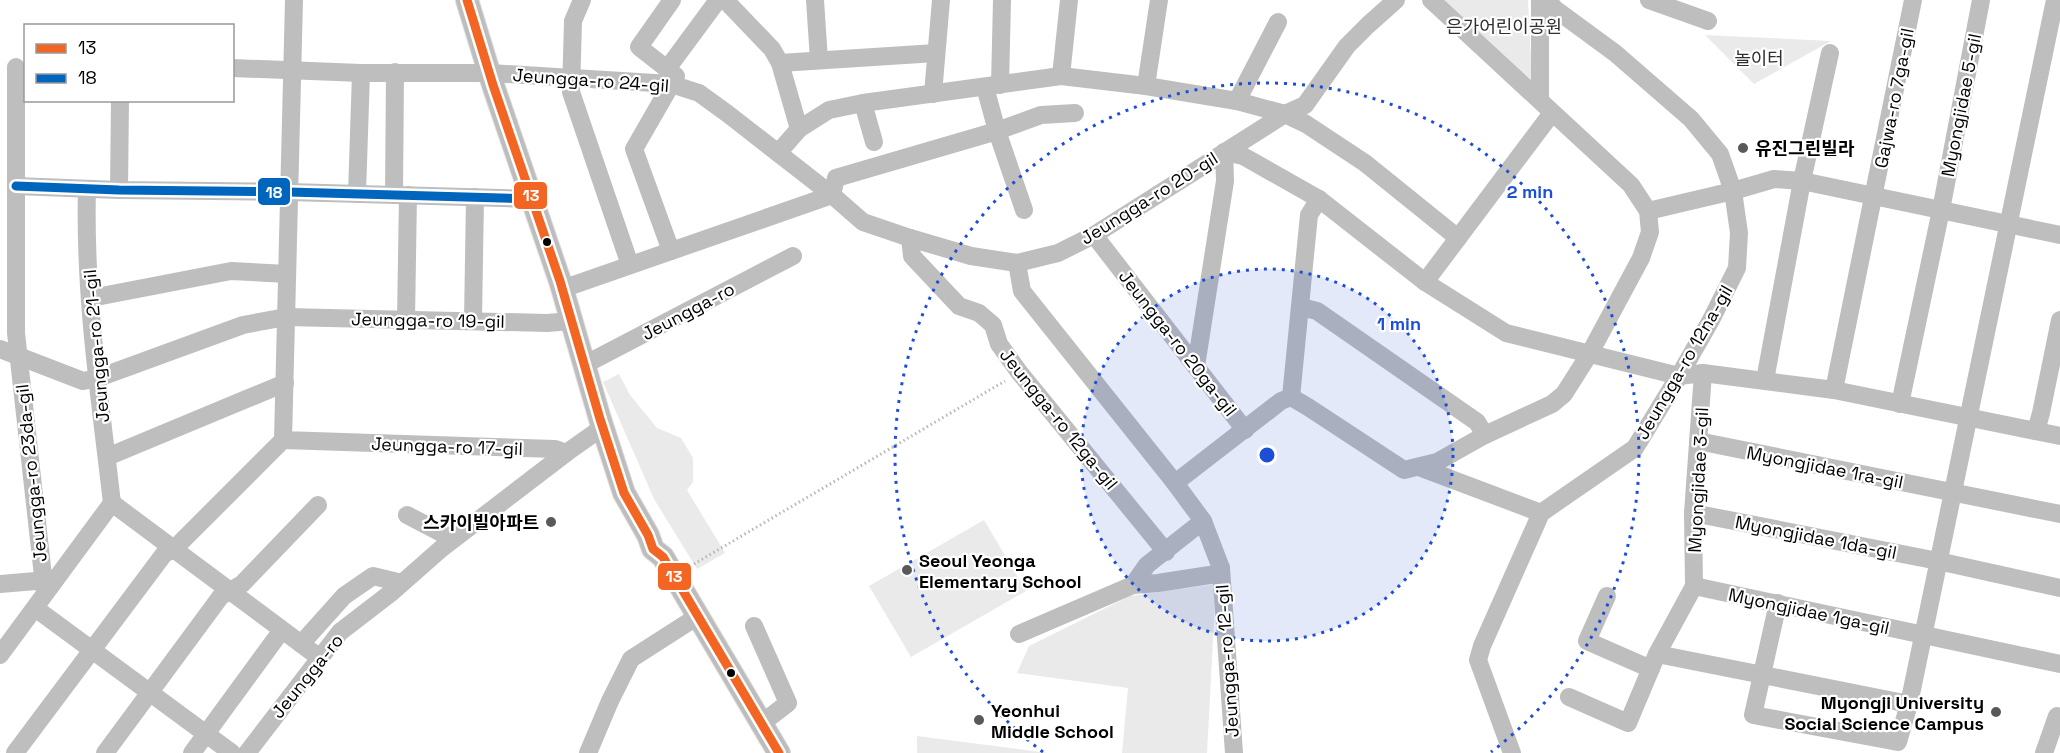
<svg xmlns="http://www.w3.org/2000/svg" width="2060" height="753" font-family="'Space Grotesk','Noto Sans KR',sans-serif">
<rect width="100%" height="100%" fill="#fff"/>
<!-- green -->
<g fill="#eaeaea">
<path d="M1442,0H1528L1532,82Z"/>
<path d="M1705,35L1831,41L1754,84Z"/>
<path d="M619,374L630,395L657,428L681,438L693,458V482L687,490L725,553L697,569L654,499L603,382Z"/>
<path d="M984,520L1026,591L911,657L869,586Z"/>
<path d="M1216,584L1207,753H1122L1128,688L1017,673L1029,646L1130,596Z"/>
<path d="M917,736L1048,753H917Z"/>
</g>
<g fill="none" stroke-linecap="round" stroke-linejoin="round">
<!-- major casing -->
<g stroke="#dbdbdb" stroke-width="24">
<path id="major" d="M467,0L493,85L560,281L600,419L624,493L648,535L653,549L663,557L779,753"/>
</g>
<!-- path -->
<path stroke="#b8b8b8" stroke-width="3" stroke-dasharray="1.5 3" stroke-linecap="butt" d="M694,564L1005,381"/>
<!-- minor -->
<g stroke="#bebebe" stroke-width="18">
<path d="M294,0L283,440L555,449L566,453L603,427"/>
<path d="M582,0L573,21L571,92L630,265"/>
<path d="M725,0L772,49L780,63L799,129"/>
<path d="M815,0L819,60"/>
<path d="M1649,0L1708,21"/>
<path d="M780,63L936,53"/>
<path d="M16,67V333L43,576L50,587"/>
<path d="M232,68L361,73H490L671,84L699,93L728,114L832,195L863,222L910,238L971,256L1017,263L1058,253L1094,235L1285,114L1305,105L1347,46L1368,25L1396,0"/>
<path d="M667,69L718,0"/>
<path d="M1061,76L1069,0"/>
<path d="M1000,85L1002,0"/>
<path d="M1146,86L1159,0"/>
<path d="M985,87L997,131L1024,210"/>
<path d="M933,94L941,0"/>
<path d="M1540,100V0"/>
<path d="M1237,101L1278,22"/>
<path d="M863,103L874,142"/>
<path d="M778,153L799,129L829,110L863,103L1061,76L1146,86L1237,101L1285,114L1306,124L1365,163L1458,238"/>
<path d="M16,186L119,190L289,192L532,199"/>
<path d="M87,189C84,294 100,399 112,503"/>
<path d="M119,190L120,100"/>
<path d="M357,194L361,73"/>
<path d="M394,195L395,72"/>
<path d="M832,195L836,178L997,131L1041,115L1075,113"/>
<path d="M1648,211L1733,191L1774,179L1802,181L2060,235"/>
<path d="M1094,235L1245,430"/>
<path d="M910,238L912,256L959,306L979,313L993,325L999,344L1019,372L1166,552"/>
<path d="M671,251L634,149L676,76L639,47L672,0"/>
<path d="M1017,263L1022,291L1175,483L1203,521L1221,568L1234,753"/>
<path d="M1425,282L1552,113"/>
<path d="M562,289L832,195"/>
<path d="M91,298L231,271L287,274"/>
<path d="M1301,307L1317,311L1477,422L1485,435"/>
<path d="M406,320L408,195"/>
<path d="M473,321L475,197"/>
<path d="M0,349L83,381L98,378L243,325L286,317L547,323L571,321"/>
<path d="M584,365L793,256"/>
<path d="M1196,366L1225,181L1224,152L1243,156L1319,199L1425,282L1506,333L1679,376L1703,373L1834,390L2060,436"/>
<path d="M1765,380L1802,181L1830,53"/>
<path d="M1834,390L1913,0"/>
<path d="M1291,397L1309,215L1319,199"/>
<path d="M1900,404L1941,210L1981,0"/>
<path d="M2036,431L2041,413L2060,320"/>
<path d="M1698,441L2060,514"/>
<path d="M107,457L285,383"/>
<path d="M1419,467L1541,513"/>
<path d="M1175,483L1281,401L1291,397L1308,407L1404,470L1437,462L1485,435L1552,404L1564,394L1590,353L1641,258L1650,232L1648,211L1631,185L1431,0"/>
<path d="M112,503L320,658"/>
<path d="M1693,513L1938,561L2060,588"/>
<path d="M407,515L453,539"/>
<path d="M0,584L36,581L50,587"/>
<path d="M1133,585L1147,565L1203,521"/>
<path d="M1694,586L2060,664"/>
<path d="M1607,596L1587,641L1651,669"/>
<path d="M1778,603L1753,715L1898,742L1909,704L2055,0"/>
<path d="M35,608L232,753"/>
<path d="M754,626L788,703L762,723"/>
<path d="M1019,634L1133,585L1158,583L1216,574L1221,568"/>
<path d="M301,644L344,596L373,576L402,583"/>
<path d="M1657,654L1909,704"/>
<path d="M0,655L112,503"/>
<path d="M1569,697L1628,723L1657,654L1694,586L1693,513L1703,373"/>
<path d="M15,753L164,554L174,549L283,440"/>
<path d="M105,753L221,596L242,584L318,505"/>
<path d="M192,753L282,630"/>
<path d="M247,753L340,632L392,592L442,548L566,453"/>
<path d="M588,753L610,701L631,659L698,616"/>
<path d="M1512,753L1478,660L1482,646L1541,513L1635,448L1679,376L1711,320L1737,268L1739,233L1733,191L1720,154L1691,119L1615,53L1555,9L1547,0"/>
<path d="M2044,753L2057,716"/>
</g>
<!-- major -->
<use href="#major" stroke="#bdbdbd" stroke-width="22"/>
<!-- bus-1 casing -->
<g stroke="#fff" stroke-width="14">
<path id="bus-1" d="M467,0L493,85L560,281L600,419L624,493L648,535L653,549L663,557L779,753"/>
</g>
<!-- bus-2 casing -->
<g stroke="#fff" stroke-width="14">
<path id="bus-2" d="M16,186L119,190L289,192L532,199"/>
</g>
<!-- bus-1 -->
<use href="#bus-1" stroke="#f26522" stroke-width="9"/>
<!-- bus-2 -->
<use href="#bus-2" stroke="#0065bd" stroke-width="9"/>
</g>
<!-- distance rings -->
<circle cx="1267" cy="455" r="186" fill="#1d4ed8" fill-opacity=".12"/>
<g fill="none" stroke="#1d4ed8" stroke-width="3" stroke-dasharray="3 6">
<circle cx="1267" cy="455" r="186"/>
<path d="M1043 752A372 372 0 1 1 1491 752"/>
</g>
<!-- markers -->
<g fill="#595959" stroke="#fff" stroke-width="2">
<circle cx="1743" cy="148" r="6"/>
<circle cx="551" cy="522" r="6"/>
<circle cx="907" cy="570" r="6"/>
<circle cx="1996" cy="712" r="6"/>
<circle cx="979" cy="720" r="6"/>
</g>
<g fill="#000" stroke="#fff" stroke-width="2">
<circle cx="547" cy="242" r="5"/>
<circle cx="731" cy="673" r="5"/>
</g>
<g text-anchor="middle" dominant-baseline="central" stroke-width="4.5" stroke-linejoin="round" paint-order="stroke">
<!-- park labels -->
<g font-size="18" fill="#303030" stroke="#fff">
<text x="1504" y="26">은가어린이공원</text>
<text x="1759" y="58">놀이터</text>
</g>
<!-- street labels -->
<g font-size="18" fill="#000" stroke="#fff">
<text transform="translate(591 80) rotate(4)">Jeungga-ro 24-gil</text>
<text transform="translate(1894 98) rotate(-79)">Gajwa-ro 7ga-gil</text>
<text transform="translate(1961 105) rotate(-79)">Myongjidae 5-gil</text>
<text transform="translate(1149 198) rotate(-32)">Jeungga-ro 20-gil</text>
<text transform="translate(688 311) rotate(-28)">Jeungga-ro</text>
<text transform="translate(428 320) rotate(1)">Jeungga-ro 19-gil</text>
<text transform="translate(1178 343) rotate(52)">Jeungga-ro 20ga-gil</text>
<text transform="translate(96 346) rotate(-95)">Jeungga-ro 21-gil</text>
<text transform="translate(1684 362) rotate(-60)">Jeungga-ro 12na-gil</text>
<text transform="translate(1059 419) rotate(51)">Jeungga-ro 12ga-gil</text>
<text transform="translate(447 446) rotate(2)">Jeungga-ro 17-gil</text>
<text transform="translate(1825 467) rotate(11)">Myongjidae 1ra-gil</text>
<text transform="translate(31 473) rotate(-96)">Jeungga-ro 23da-gil</text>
<text transform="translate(1698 480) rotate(-87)">Myongjidae 3-gil</text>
<text transform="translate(1816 537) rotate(11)">Myongjidae 1da-gil</text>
<text transform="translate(1809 611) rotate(12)">Myongjidae 1ga-gil</text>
<text transform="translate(1227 661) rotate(-94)">Jeungga-ro 12-gil</text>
<text transform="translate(307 676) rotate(-51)">Jeungga-ro</text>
</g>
<!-- poi labels -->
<g font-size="18" font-weight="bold" fill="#000" stroke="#fff" text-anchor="start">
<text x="1755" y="148">유진그린빌라</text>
<text x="539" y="522" text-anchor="end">스카이빌아파트</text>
<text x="919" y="560">Seoul Yeonga<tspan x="919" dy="21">Elementary School</tspan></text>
<text x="1984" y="702" text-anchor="end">Myongji University<tspan x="1984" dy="21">Social Science Campus</tspan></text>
<text x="991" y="710">Yeonhui<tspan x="991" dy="21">Middle School</tspan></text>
</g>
</g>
<circle cx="1267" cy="455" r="9" fill="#1d4ed8" stroke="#fff" stroke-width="3"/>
<g font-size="18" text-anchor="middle" font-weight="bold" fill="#1d4ed8" stroke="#fff" stroke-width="4.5" stroke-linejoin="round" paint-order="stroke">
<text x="1530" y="198">2 min</text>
<text x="1399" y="330">1 min</text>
</g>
<g stroke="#fff" stroke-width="2">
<rect x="257" y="177" width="34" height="29" rx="6" fill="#0065bd"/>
<rect x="513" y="181" width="35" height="29" rx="6" fill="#f26522"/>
<rect x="657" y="562" width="35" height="29" rx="6" fill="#f26522"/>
</g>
<g font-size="16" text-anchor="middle" font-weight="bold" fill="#fff">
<text x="274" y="198">18</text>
<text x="531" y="201">13</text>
<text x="674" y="582">13</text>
</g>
<!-- legend -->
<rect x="24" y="24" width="210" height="78" fill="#ffffff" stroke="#999999" stroke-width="1.5"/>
<rect x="36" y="44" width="30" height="9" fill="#f26522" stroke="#999999" stroke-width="1.5"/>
<text x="78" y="54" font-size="18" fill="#000000">13</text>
<rect x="36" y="74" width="30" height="9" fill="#0065bd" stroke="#999999" stroke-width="1.5"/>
<text x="78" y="84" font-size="18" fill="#000000">18</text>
</svg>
